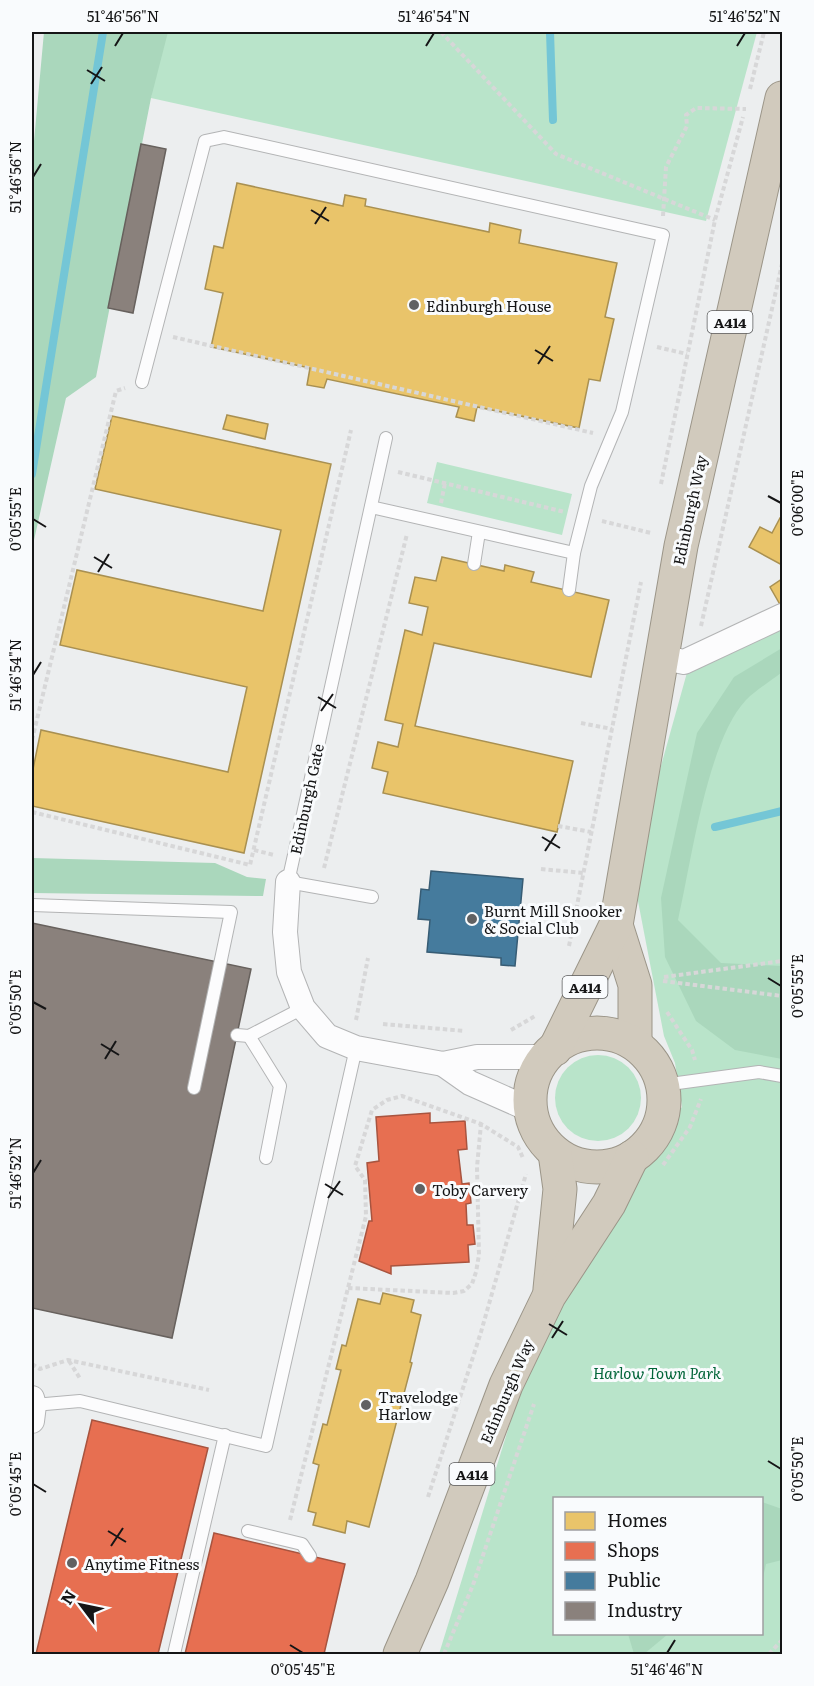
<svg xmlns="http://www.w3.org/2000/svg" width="814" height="1686" font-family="Literata,serif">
<rect width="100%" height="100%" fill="#eceeef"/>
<!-- green -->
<g fill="#b9e4ca" fill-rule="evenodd">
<path d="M157,32H757L706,221L151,98Z"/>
<path d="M437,462L572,494L562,535L427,503Z"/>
<path d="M782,627V1654H439L549,1296L682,1107L675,1063L664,1036L632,870L688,669ZM554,1498H762V1634H554Z"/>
<circle cx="598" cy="1098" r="43"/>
</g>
<!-- forest -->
<g fill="#aad7bc">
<path d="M44,32H168L151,98L96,377L66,398L32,549V163Z"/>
<path d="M782,648V672C771,681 756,690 746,700C707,741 691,864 678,920L721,963L782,966V1059L735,1050L696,1021L665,957L661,898L697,733L734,677Z"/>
<path d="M32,858L215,863L247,877L266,879L263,896L32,893Z"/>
<path d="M762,1502L782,1509V1560L766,1564L762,1582Z"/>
<path d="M628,1634H668L644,1654H634Z"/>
</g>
<!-- homes -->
<g fill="#e9c46a" stroke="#a99051" stroke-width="1.5">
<path d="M237,183L343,206L345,195L366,199L365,206L489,232L490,223L521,230L519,243L617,263L605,317L614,319L600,381L589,379L579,428L477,407L474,421L456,417L459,407L327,379L324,388L307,385L310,368L211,347L223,293L205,289L214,246L223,248Z"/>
<path d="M227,415L268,424L265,439L223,429Z"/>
<path d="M112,416L331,464L244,853L32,806V774L41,730L228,772L247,687L60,645L77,570L263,611L281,530L95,489Z"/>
<path d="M780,518L782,519V565L749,547L760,527L772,533Z"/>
<path d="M442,557L504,571L505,565L534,572L531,582L609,600L591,677L434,643L415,726L573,761L557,832L383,793L388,772L372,768L378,742L398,747L403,724L385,720L405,630L422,635L428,607L409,603L415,577L436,581Z"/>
<path d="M782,579V608L770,587Z"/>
<path d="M383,1293L414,1300L411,1312L421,1315L410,1362L412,1363L369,1527L347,1521L345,1533L313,1525L316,1513L308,1511L319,1465L313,1463L323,1424L327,1425L341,1370L336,1369L342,1345L346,1346L358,1299L380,1304Z"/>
</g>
<!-- shops -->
<g fill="#e76f51" stroke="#a8543f" stroke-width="1.5">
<path d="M430,1113V1123L465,1121L467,1149L458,1150L462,1184L469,1183L471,1203L466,1204L467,1225H473L475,1244L468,1245L469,1262L391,1266V1274L359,1261L369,1221H372L367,1163L379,1161L376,1117Z"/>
<path d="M92,1420L208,1448L158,1654H36Z"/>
<path d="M214,1533L345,1564L324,1654H185Z"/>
</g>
<!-- public -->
<path fill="#457b9d" stroke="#375c74" stroke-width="1.5" d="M431,871L523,879L515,966L501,965V958L427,952L430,920L418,919L421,889L429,890Z"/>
<!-- industry -->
<g fill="#8a817c" stroke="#67615d" stroke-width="1.5">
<path d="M141,144L166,149L133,313L108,308Z"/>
<path d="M32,923L251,969L172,1338L32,1308Z"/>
</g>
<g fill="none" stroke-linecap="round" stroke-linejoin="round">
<!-- stream -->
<g stroke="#74c6d6" stroke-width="8">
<path d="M550,32L553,120"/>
<path d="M32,474L103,32"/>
<path d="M715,827L782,811"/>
</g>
<!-- lane casing -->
<g stroke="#b3b4b5" stroke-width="14">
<g id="lane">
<path d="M142,382L205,141L224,137L663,235L622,412L591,486L574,553L569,590"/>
<path d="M371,507L574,553"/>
<path d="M474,564L479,532"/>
<path d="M372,897L288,882L386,438"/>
<path d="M32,905L231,912L194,1088"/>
<path d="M237,1035L249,1036L303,1008"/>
<path d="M249,1036L280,1086L266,1158"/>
<path d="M663,1085L759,1072L782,1076"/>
<path d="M34,1405L80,1401L266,1446L356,1048"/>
<path d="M248,1531L302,1544L310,1556"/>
<path d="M174,1654L225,1435"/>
</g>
</g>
<!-- street casing -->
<g stroke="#b3b4b5" stroke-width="26">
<g id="street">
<path d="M660,657L684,662L782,616"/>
<path d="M288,882L285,932L289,972L303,1008L327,1036L356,1048L443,1064L477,1057H546"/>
<path d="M443,1064L470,1083L531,1110"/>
<path d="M32,1398L34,1405L32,1421"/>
</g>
</g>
<!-- highway casing -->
<g stroke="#9b9588" stroke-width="35">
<g id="highway">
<path d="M616,925L635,985V1044"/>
<circle cx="597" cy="1100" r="67"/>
<path d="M555,1049L616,925L681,546L782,98"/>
<path d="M550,1289L560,1189L555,1153"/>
<path d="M400,1654L432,1581L506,1385L549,1296L609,1204L632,1157"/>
</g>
</g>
<!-- path -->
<g stroke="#d7d7d8" stroke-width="4" stroke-dasharray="4.5 3" stroke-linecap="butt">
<path d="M441,32L556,154L715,220"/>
<path d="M750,89L764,32"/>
<path d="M663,216L666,167L687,126L686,115L696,108L746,109"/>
<path d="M173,337L593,433"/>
<path d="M657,347L687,354"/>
<path d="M398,472L565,512"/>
<path d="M661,484L715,220L743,117"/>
<path d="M441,503L445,483"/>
<path d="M602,521L651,533"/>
<path d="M701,626L782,264"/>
<path d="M581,723L612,729"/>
<path d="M32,740L116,391L125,388"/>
<path d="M32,812L250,865L351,430"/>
<path d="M558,826L591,832"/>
<path d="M254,850L274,855"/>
<path d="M324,868L407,534"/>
<path d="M541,869L583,873"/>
<path d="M569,946L641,582"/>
<path d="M664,977L782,961"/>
<path d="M663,981L782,996"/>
<path d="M667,1012L692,1050L695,1060"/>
<path d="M356,1020L368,958"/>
<path d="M383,1024L465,1031"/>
<path d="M511,1030L535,1016"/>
<path d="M663,1165L690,1127L701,1099"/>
<path d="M471,1195L522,1190"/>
<path d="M348,1288L453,1293L464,1291L472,1284L476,1272L479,1255L477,1167L481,1124"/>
<path d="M69,1361L81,1380"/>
<path d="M32,1364L40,1369L68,1360L209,1390"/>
<path d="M428,1497L481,1332L526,1174"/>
<path d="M290,1520L366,1216L365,1180L355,1166L372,1110L387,1100L402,1096L481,1124L518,1147L523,1158"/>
<path d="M444,1654L473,1585L534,1404"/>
<path d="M769,1654L782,1640"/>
</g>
<!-- lane -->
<use href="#lane" stroke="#fcfcfd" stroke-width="12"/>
<!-- street -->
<use href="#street" stroke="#fcfcfd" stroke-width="24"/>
<!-- highway -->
<use href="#highway" stroke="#d1cabd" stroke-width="33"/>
</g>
<!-- ticks -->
<path fill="none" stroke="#151516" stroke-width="2" d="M115,46L123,33M426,46L434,33M737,46L745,33M87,70L105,81M91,84L102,67M33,177L41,164M311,210L329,221M315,224L326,207M535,350L553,361M538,364L550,346M768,496L781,503M33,519L46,527M94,557L112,568M98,572L109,554M33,675L41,662M318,697L336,708M321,711L333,694M542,837L560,848M545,851L556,834M768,978L781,986M33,1002L46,1009M101,1044L119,1055M105,1059L116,1041M33,1173L41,1160M325,1184L343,1195M328,1198L340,1181M549,1324L567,1335M552,1338L563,1321M768,1461L781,1469M33,1484L46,1492M108,1531L126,1542M111,1546L123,1528M290,1645L303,1653M667,1653L675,1640"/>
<!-- markers -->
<g fill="#606162" stroke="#f9fbfd" stroke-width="2">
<circle cx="414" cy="305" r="6"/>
<circle cx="472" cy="919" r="6"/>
<circle cx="420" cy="1189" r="6"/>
<circle cx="366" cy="1405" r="6"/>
<circle cx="72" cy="1563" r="6"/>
</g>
<g text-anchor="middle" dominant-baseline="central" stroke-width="6" stroke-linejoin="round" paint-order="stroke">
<!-- shield labels -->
<g fill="#f9fbfd" stroke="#595a5b" stroke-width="1.5">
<rect x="707.5" y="311" width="45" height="22" rx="4.5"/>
<rect x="562.5" y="976" width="45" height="22" rx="4.5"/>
<rect x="449.5" y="1463" width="45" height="22" rx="4.5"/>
</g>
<g font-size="14" font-weight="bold" fill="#151516">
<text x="730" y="322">A414</text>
<text x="585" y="987">A414</text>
<text x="472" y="1474">A414</text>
</g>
<!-- poi labels -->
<g font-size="15" fill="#151516" stroke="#f9fbfd" text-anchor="start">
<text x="426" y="305">Edinburgh House</text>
<text x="484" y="910">Burnt Mill Snooker<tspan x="484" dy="17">&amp; Social Club</tspan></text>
<text x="432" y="1189">Toby Carvery</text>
<text x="378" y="1396">Travelodge<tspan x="378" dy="17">Harlow</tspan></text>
<text x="84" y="1563">Anytime Fitness</text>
</g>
<!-- street labels -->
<g font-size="15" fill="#151516" stroke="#f9fbfd">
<text transform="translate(689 510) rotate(-78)">Edinburgh Way</text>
<text transform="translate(306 799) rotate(-78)">Edinburgh Gate</text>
<text transform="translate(506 1391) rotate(-67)">Edinburgh Way</text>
</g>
<!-- park labels -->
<g font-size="15" font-style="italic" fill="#006438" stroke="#f9fbfd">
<text x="657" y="1372">Harlow Town Park</text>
</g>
</g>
<!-- border -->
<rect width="814" height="1686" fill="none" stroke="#f9fbfd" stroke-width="66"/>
<!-- legend -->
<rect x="553" y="1497" width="210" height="138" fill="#f9fbfd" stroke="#9e9fa1" stroke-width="1.5"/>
<rect x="565" y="1512" width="30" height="18" fill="#e9c46a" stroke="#9e9fa1" stroke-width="1.5"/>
<text x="607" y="1527" font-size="18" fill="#151516">Homes</text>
<rect x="565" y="1542" width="30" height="18" fill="#e76f51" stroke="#9e9fa1" stroke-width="1.5"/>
<text x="607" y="1557" font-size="18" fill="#151516">Shops</text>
<rect x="565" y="1572" width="30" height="18" fill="#457b9d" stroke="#9e9fa1" stroke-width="1.5"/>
<text x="607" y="1587" font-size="18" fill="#151516">Public</text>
<rect x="565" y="1602" width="30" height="18" fill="#8a817c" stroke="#9e9fa1" stroke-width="1.5"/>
<text x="607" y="1617" font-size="18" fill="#151516">Industry</text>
<!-- north arrow -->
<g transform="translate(81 1605) rotate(302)" stroke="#f9fbfd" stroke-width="4.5" paint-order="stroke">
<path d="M0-4.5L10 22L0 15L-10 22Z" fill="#151516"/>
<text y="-9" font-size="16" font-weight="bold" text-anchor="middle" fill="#151516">N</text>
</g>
<rect x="33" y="33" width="748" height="1620" fill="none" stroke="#151516" stroke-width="2"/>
<g font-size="15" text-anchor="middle" fill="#151516">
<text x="123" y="22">51°46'56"N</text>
<text x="434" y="22">51°46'54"N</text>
<text x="745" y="22">51°46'52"N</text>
<text transform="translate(16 177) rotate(-90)" y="5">51°46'56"N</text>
<text transform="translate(798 503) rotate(-90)" y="5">0°06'00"E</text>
<text transform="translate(16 519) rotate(-90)" y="5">0°05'55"E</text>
<text transform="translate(16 675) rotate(-90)" y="5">51°46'54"N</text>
<text transform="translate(798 986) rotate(-90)" y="5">0°05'55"E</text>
<text transform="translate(16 1002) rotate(-90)" y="5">0°05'50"E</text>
<text transform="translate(16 1173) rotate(-90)" y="5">51°46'52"N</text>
<text transform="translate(798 1469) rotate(-90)" y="5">0°05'50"E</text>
<text transform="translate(16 1484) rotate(-90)" y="5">0°05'45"E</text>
<text x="303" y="1675">0°05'45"E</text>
<text x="667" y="1675">51°46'46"N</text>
</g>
</svg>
